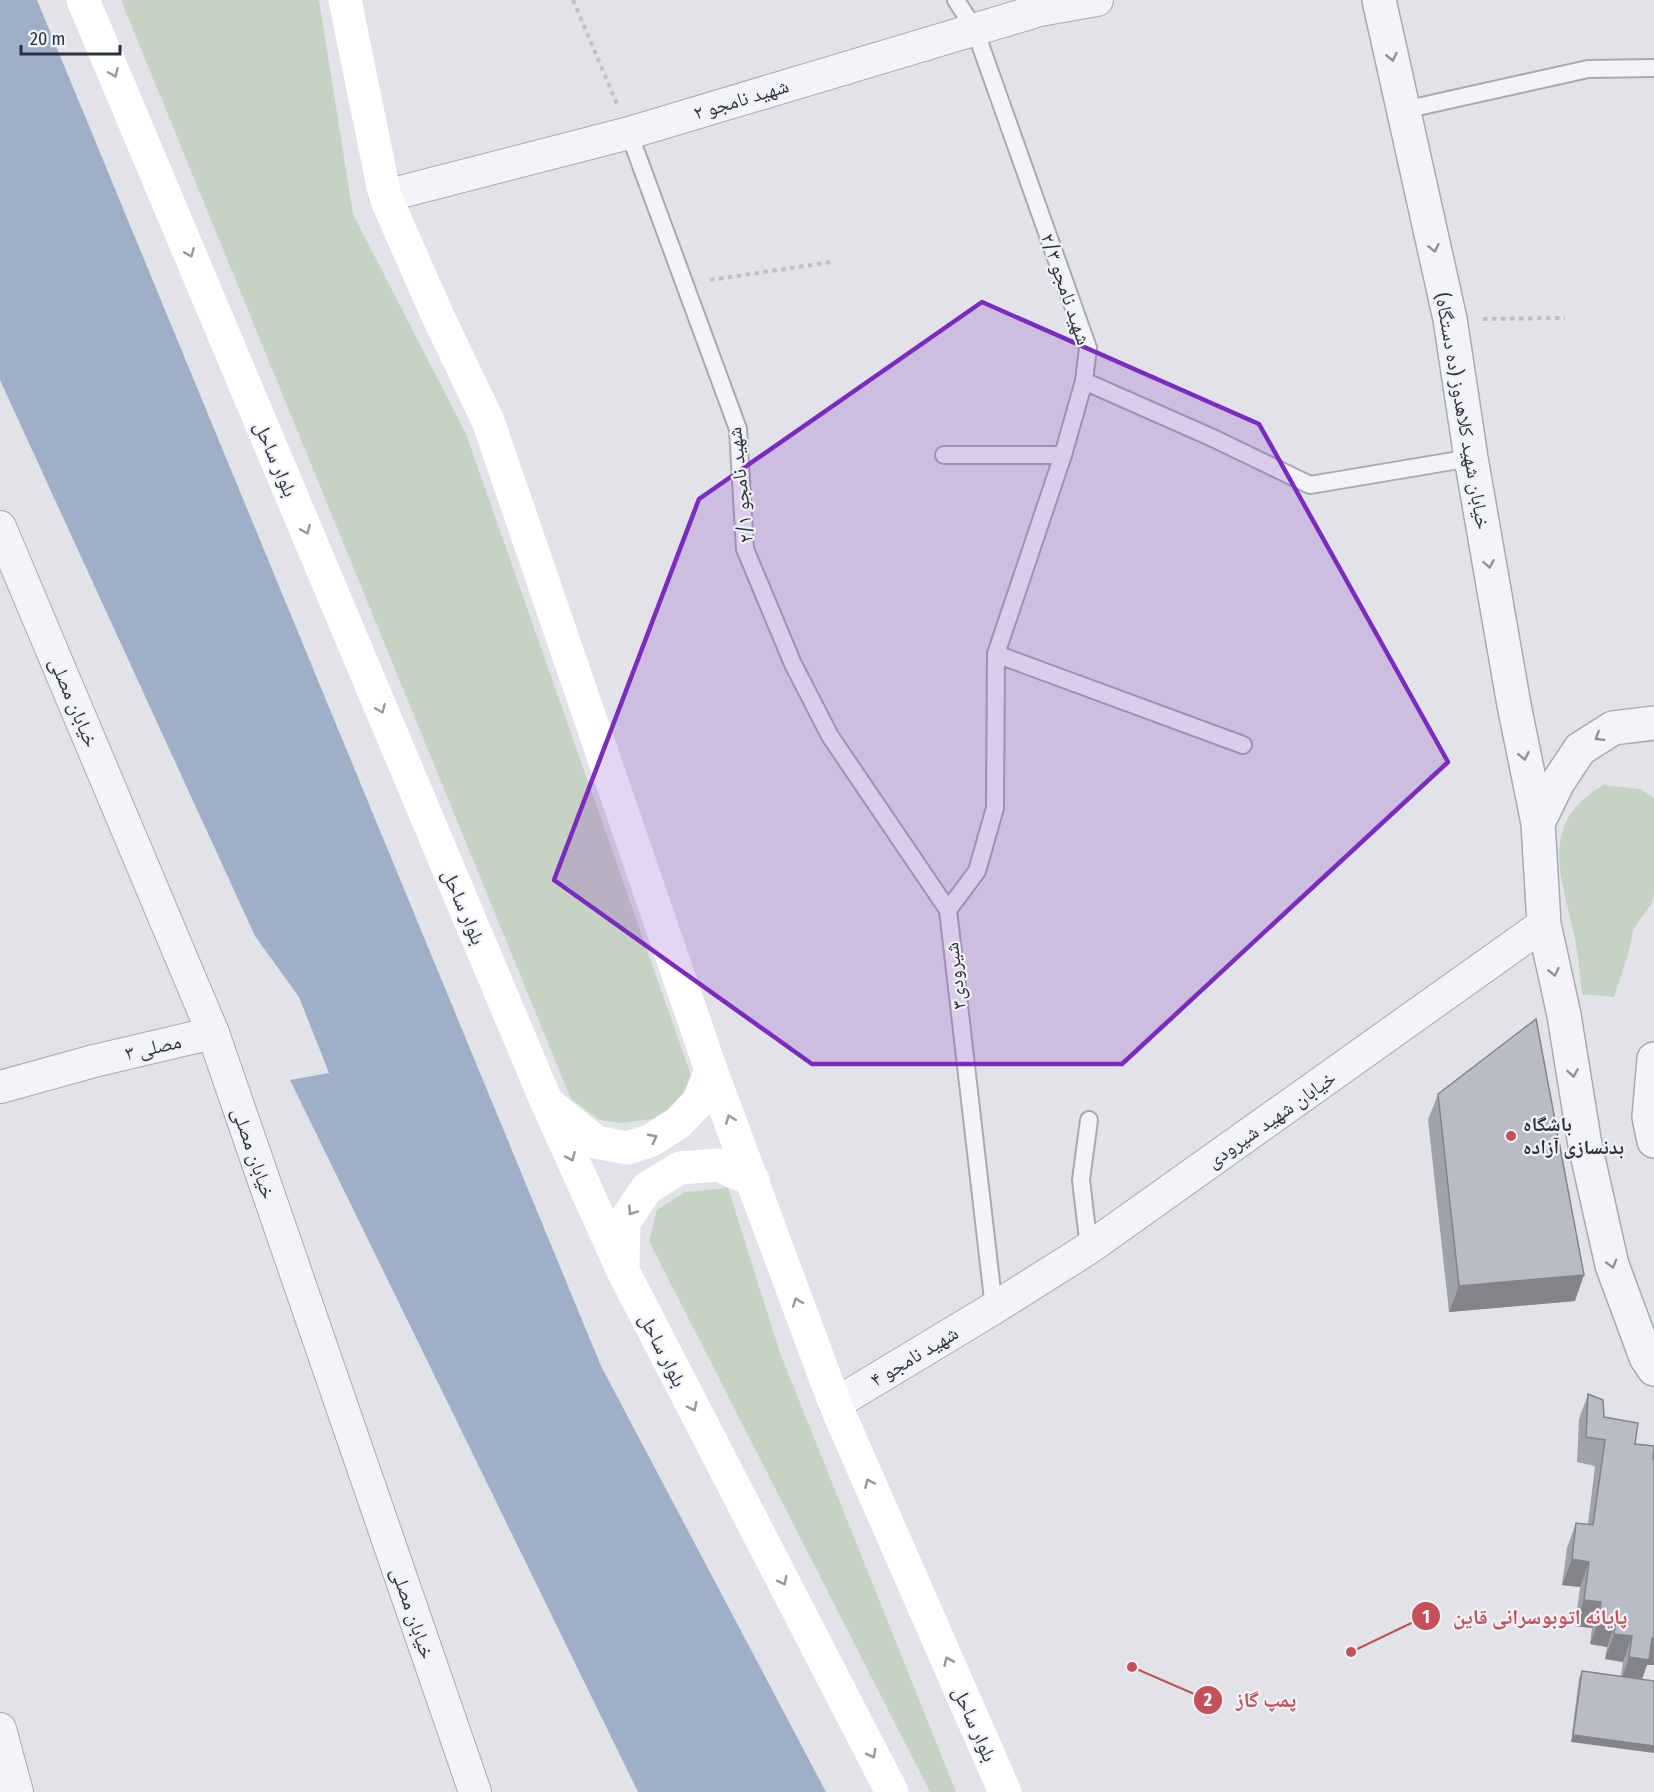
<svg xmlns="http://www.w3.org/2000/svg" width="1654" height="1792" font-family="'Fira Sans Condensed','Noto Naskh Arabic',sans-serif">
<rect width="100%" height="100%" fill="#e1e3e9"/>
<!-- green -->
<g fill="#c6d2c3">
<path d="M121,0H319L353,214L466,434L693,1081L679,1103L652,1119L622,1123L600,1120L571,1099Z"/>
<path d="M1604,785L1640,789L1654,798V895L1652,903L1634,928L1627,958L1614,997L1582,994C1580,974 1578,954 1574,934C1561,874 1538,822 1604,785Z"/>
<path d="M728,1188L780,1353L956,1792H930L649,1241L657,1210L685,1192Z"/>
</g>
<!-- water -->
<path fill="#9fafc6" d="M0,0H37L601,1366L826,1792H638L290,1080L329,1073L299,997L255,936L0,380Z"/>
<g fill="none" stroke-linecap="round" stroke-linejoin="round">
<!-- service casing -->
<g stroke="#a7aab3" stroke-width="20">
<g id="service">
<path d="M956,0L975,30L1088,348L1084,381L1063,455L996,654L995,808L977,871L948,910L994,1308"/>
<path d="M1404,110L1588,69L1654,68"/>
<path d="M629,133L738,429L745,549L793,664L830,736L948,910"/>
<path d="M1084,381L1215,439L1310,485L1471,458"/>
<path d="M944,455H1063"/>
<path d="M996,654L1243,745"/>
<path d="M1089,1120L1081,1180L1089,1248"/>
</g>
</g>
<!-- minor casing -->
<g stroke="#a7aab3" stroke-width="34">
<g id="minor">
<path d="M385,196L629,133L1040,10L1097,0"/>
<path d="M0,527L213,1033L475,1792"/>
<path d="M0,1087L94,1061L213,1033"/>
<path d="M835,1404L994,1308L1089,1248L1544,924"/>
<path d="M0,1729L17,1792"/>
</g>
</g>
<!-- tertiary casing -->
<g stroke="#a7aab3" stroke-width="36">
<g id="tertiary">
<path d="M1379,0L1450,319L1471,458L1514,705L1538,823"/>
<path d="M1654,723L1613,728L1580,749L1558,782L1538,823L1544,924L1564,1015L1585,1145L1612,1265L1646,1357L1654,1369"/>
<path d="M1654,1059L1649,1117L1654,1141"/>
</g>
</g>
<!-- path -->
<g stroke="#bfc1c7" stroke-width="4" stroke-dasharray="4.5 4.5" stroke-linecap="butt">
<path d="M573,0L617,104"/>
<path d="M710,280L831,262"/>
<path d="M1483,319L1565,318"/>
</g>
<!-- service -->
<use href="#service" stroke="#f3f4f7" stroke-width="16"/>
<!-- minor -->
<use href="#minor" stroke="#f3f4f7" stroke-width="32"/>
<!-- tertiary -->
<use href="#tertiary" stroke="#f3f4f7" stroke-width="33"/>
<!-- secondary -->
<g stroke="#fff" stroke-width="33">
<path d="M83,0L547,1103L623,1271L892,1792"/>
<path d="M345,0L385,196L436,312L488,421L711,1070L835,1404L1005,1792"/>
<path d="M551,1106L596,1142L627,1148L650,1141L678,1123L698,1102L711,1070"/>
<path d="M623,1266L624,1222L647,1188L680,1168L718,1165L753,1180"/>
</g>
</g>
<!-- wall -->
<g fill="#9fa2a9">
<path d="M1438,1094L1575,1301L1449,1312L1428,1120Z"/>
<path d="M1588,1394L1604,1417L1653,1459H1654V1665H1647L1571,1742L1579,1678L1582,1671L1621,1676L1623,1662L1605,1659L1607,1647L1590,1644L1592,1628L1575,1626L1580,1587L1562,1585L1567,1548L1576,1523L1588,1524L1595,1466L1577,1462L1579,1419Z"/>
</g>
<!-- shaded-wall -->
<g fill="#82848a">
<path d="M1584,1275L1575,1301L1449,1312L1459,1286Z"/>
<path d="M1572,1559L1589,1562L1580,1587L1562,1585Z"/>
<path d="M1584,1600L1601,1602L1592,1628L1575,1626Z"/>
<path d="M1599,1619L1616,1621L1607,1647L1590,1644Z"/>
<path d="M1614,1634L1632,1636L1623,1662L1605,1659Z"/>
<path d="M1652,1638L1654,1639V1665H1647L1640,1685L1620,1683L1629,1657Z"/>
<path d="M1573,1735L1654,1746V1753L1571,1742Z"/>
</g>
<!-- building -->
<g fill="#b9bcc5" stroke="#82848a" stroke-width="1.5">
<path d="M1536,1019L1584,1275L1459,1286L1438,1094Z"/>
<path d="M1588,1394L1603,1400L1604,1417L1638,1423L1635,1444L1654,1446L1653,1459H1654V1639L1652,1638L1649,1660L1629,1657L1632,1636L1614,1634L1616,1621L1599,1619L1601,1602L1584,1600L1589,1562L1572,1559L1576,1523L1593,1525L1605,1440L1586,1437Z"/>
<path d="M1582,1671L1654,1681V1746L1573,1735Z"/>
</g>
<!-- one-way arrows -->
<defs><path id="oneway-chevron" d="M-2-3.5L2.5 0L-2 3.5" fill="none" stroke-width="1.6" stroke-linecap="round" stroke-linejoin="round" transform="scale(1.5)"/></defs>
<g stroke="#8f929b">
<use href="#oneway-chevron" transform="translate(1392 57) rotate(77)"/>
<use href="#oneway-chevron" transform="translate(1434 248) rotate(78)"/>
<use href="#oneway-chevron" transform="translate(1489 564) rotate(80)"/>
<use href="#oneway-chevron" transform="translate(1599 737) rotate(148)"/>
<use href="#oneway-chevron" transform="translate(1524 756) rotate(79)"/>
<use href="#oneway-chevron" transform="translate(1554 972) rotate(78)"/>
<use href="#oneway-chevron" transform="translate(1573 1073) rotate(81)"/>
<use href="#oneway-chevron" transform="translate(1612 1264) rotate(74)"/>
</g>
<g stroke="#95989f">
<use href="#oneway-chevron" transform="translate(114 73) rotate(67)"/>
<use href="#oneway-chevron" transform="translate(190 253) rotate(67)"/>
<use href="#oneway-chevron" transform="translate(306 530) rotate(67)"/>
<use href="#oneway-chevron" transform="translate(381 709) rotate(67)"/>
<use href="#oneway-chevron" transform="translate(730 1119) rotate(-111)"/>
<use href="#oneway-chevron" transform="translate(653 1138) rotate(-28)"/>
<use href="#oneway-chevron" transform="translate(571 1157) rotate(66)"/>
<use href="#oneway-chevron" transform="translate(632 1211) rotate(124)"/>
<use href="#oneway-chevron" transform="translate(797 1302) rotate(-110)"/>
<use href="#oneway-chevron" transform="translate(693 1407) rotate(63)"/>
<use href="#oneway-chevron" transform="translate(869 1483) rotate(-114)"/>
<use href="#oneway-chevron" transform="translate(783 1581) rotate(63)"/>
<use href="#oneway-chevron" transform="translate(948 1661) rotate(-114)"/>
<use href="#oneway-chevron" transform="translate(872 1754) rotate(63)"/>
</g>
<!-- marked area -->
<path fill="#7b2cbf" fill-opacity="0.2" stroke="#7b2cbf" stroke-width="4.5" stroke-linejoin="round" d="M982,302L1259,424L1448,762L1122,1064H812L554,880L699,499Z"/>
<!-- markers -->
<circle fill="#c45059" stroke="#f0f2f6" stroke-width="2" cx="1511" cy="1136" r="6"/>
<g text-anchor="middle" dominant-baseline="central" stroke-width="4.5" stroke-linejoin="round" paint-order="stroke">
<!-- street labels -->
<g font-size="20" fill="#2b313f" stroke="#f0f2f6">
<text transform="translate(741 99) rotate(-17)">شهید نامجو ۲</text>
<text transform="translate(1066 289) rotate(71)">شهید نامجو ۲/۳</text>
<text transform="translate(1463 411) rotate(80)">خیابان شهید کلاهدوز (ده دستگاه)</text>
<text transform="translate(276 459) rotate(67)">بلوار ساحل</text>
<text transform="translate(740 485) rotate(-96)">شهید نامجو ۲/۱</text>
<text transform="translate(74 702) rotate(67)">خیابان مصلی</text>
<text transform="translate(464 907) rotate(67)">بلوار ساحل</text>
<text transform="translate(955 976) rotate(-97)">شیرودی۳</text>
<text transform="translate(153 1047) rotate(-13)">مصلی ۳</text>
<text transform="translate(1271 1119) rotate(-35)">خیابان شهید شیرودی</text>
<text transform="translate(254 1153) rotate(71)">خیابان مصلی</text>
<text transform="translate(663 1350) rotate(63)">بلوار ساحل</text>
<text transform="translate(914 1356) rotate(-31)">شهید نامجو ۴</text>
<text transform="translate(413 1613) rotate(71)">خیابان مصلی</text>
<text transform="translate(975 1724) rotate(66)">بلوار ساحل</text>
</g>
<!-- poi labels -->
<g font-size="20" font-weight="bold" fill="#2b313f" stroke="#f0f2f6" text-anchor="start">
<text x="1523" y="1124">باشگاه<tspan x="1523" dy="23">بدنسازی آزاده</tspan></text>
</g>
</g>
<!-- callouts -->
<path fill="none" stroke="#c45059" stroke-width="2" d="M1351 1652L1426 1616M1132 1667L1208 1700"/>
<g fill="#c45059" stroke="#f0f2f6" stroke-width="2">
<circle cx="1351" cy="1652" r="6"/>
<circle cx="1132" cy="1667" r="6"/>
<circle cx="1426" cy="1616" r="15"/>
<circle cx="1208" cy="1700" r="15"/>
</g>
<g font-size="18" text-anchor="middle" font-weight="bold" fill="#fff">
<text x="1426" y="1623">1</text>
<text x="1208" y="1706">2</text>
</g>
<g font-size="21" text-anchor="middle" font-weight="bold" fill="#c45059" stroke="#f0f2f6" stroke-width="4.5" stroke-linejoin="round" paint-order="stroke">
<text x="1540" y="1624">پایانه اتوبوسرانی قاین</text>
<text x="1266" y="1707">پمپ گاز</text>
</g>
<!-- scale -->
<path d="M21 45v9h99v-9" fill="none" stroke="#2b313f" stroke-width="3"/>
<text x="30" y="45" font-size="18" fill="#2b313f" stroke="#f0f2f6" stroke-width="4.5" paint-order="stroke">20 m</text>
</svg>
